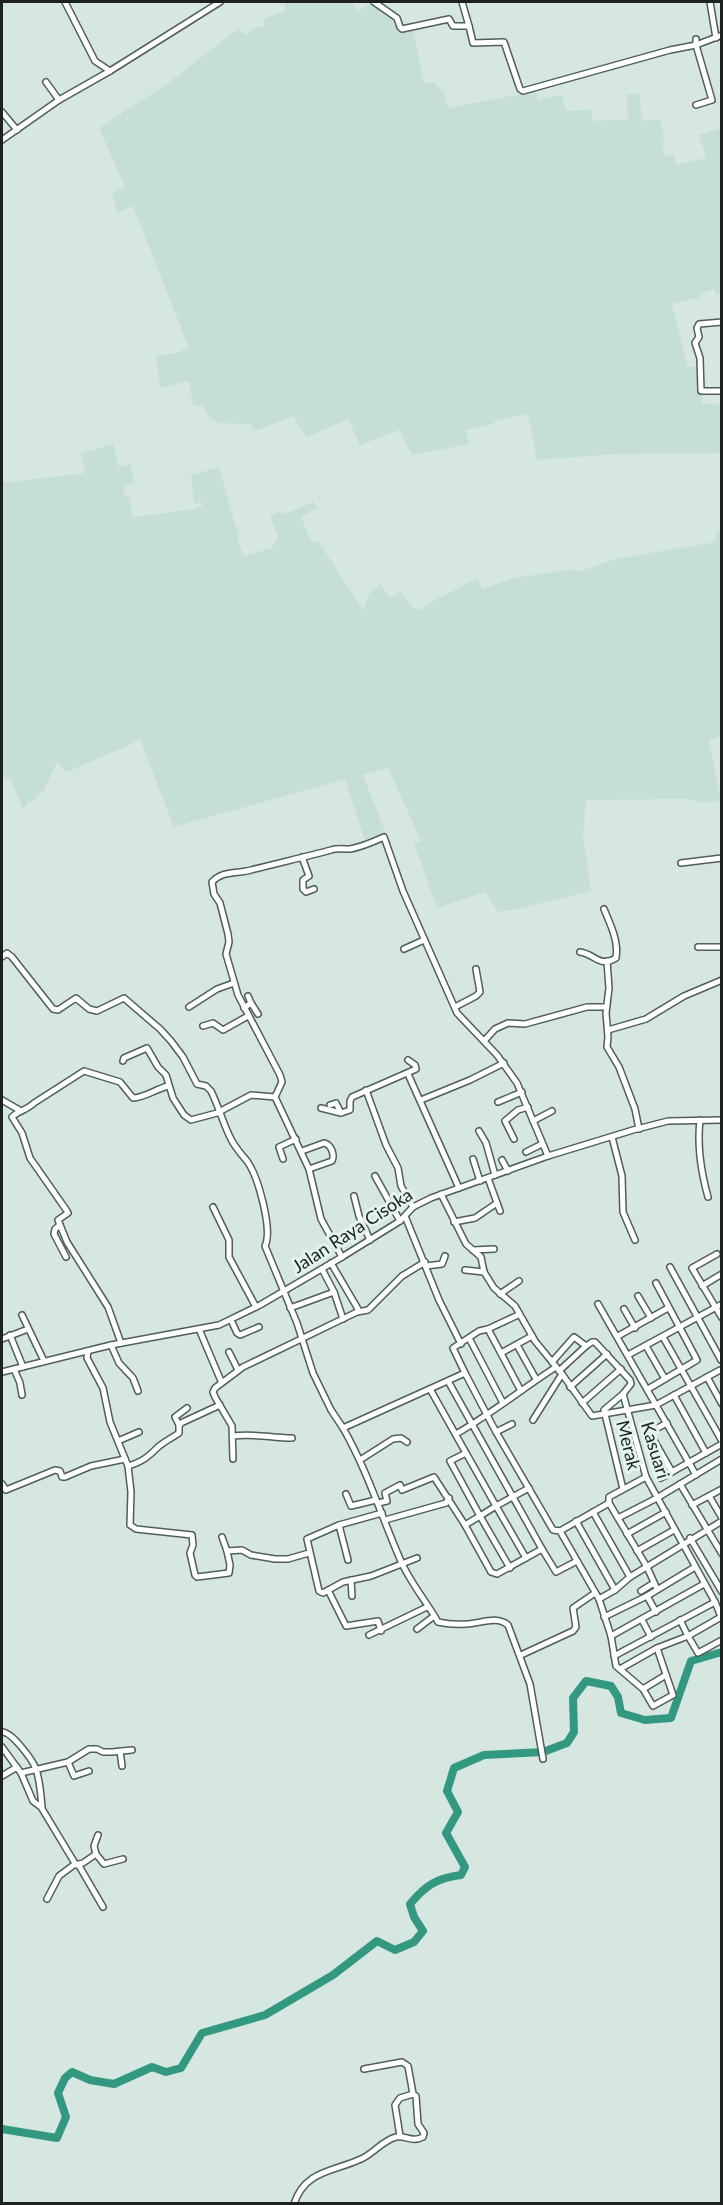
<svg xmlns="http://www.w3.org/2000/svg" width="723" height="2205" font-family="Lato,sans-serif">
<rect width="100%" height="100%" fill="#d6e6e1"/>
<!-- built -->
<g fill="#c6dfd6">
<path d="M285,2H351L358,11L374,2L395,18L397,30L413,28L424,83H434L444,92L448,108L536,91L538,100L562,94L566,111L591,110L593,121L628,119L626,94H639L642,121L660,119L665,141L662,142L665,156L674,154L676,165L706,158L699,135L721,128V293L716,294L714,289L701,293L700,297L672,304L688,367L702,366V403L721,405V453L615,454L537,460L528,414L495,421L494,424L466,430L469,444L412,455L400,430L360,445L348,419L307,437L293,416L255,431L250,424L219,423L209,417L203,406L193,405L189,381L160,388L156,356L181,352L182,349L189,348L133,206L117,213L112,194L125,187L99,128L167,84L239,28L245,35L255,28L264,26L263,19L285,11Z"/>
<path d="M113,444L119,467L130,464L135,483L123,486L125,496L129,497L133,517L195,509L202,506V502L194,504L191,475L219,467L234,521L239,533L238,541L244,556L272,548L278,536L270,516L280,511L285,514L314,502L318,508L301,517L308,534L313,543L318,541L364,611L368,595L380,584L390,598L400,592L414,609L421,610L428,604L477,578L482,589L514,578L573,569L578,572L615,559L716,542V532H721V736L709,740L721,800L704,803L685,799L586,800L583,834L591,891L517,909L498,912L485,892L437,908L414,843L421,841L388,768L363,775L388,839L384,842L380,834L365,840L345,779L174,827L140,740L67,772L57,762L43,792L33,801L27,802L23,810L11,778L2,777V483L85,473L81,453Z"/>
</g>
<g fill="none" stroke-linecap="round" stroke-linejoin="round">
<!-- river -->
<path stroke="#329980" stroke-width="8" d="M2,2129L57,2138L66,2117L58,2093L65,2078L72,2072L90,2080L114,2084L152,2067L166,2072L181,2068L202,2033L265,2015L333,1975L377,1941L395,1950L414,1942L423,1931L414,1917L410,1904C426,1885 437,1878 461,1875L465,1867L446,1833L458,1812L447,1791L454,1768L484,1755L543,1752L567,1743L574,1732L573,1698L586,1681L611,1686L618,1697L621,1713L645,1720L671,1718L691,1661L722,1652"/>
<!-- minor casing -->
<g stroke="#505e59" stroke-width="8">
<g id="minor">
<path d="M65,2L95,61L110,71"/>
<path d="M374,2L397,18L400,27L402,29L449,19L453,26H469L473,43L504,42L520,89L523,91L670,50L696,45L722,35"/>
<path d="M462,2L469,26"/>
<path d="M710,2L716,38"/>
<path d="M696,39V45L712,100L696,105"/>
<path d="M46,82L59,100"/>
<path d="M2,112L17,130"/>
<path d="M2,140L59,100L110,71L220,2"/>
<path d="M722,322L699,324L697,328L699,337L695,343L700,358L701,391H722"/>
<path d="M302,857L309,876L303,880V889L306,892L314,889"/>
<path d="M681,863L722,858"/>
<path d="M698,947H722"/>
<path d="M404,949L424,940"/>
<path d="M580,952C595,954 599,968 616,958C619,941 610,924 604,909"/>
<path d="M2,957L7,953L12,957L53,1009L58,1010L76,998L89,1009L97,1011L124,998L160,1029L171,1041L183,1057L197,1084L206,1086L211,1091C218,1105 222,1120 229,1135C233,1145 240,1153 247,1161C258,1176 273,1230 265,1246L297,1323L313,1373L331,1410L343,1428L465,1373L496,1432L553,1530L560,1531L599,1599L615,1590L630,1577L722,1521"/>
<path d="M607,961L609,988L606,1013L608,1037L607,1047L619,1067L635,1109L639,1129"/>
<path d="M251,1003L258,1014"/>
<path d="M189,1007L217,989L234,983"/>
<path d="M455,1007L476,996L480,992L476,969"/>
<path d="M244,1008L251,1003L248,996"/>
<path d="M203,1026L213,1023L223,1030L248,1016"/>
<path d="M608,1030L646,1019L684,996L722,980"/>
<path d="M484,1041L495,1029L508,1023L525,1024L587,1007H606"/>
<path d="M123,1061L124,1058L147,1048L158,1067L166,1075L173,1098L184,1115L191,1120L217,1113L251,1095L275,1097"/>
<path d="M408,1074L459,1188"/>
<path d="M366,1090L386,1145L398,1168L401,1186L413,1207"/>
<path d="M2,1100L21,1111"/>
<path d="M421,1100L470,1080L504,1063"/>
<path d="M498,1102L522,1092"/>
<path d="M330,1105L336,1103L341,1113"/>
<path d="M321,1108L341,1113L350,1110V1101L352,1097L416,1069L415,1065L408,1060"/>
<path d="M700,1120C697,1146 701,1172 708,1197"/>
<path d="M533,1121L552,1111"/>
<path d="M479,1131L486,1143L495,1175"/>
<path d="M612,1137L622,1176L623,1212L635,1240"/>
<path d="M514,1139L505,1121L518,1110L528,1107"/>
<path d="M302,1151L324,1143C331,1144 335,1155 332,1161L309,1169"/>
<path d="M526,1152L542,1144"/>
<path d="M283,1159L279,1147L296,1139"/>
<path d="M473,1159L480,1181"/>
<path d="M502,1160L508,1171"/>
<path d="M375,1176L400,1221"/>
<path d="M488,1178L500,1211"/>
<path d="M441,1194L466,1244L481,1257L484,1272L494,1288L515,1306L535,1341L562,1374L592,1416L656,1405L720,1370"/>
<path d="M354,1196L359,1216L370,1240"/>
<path d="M213,1207L229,1240V1257L256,1307"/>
<path d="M405,1216L439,1300L461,1344"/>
<path d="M454,1222L475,1218L497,1203"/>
<path d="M60,1225L55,1229L54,1234L66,1257"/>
<path d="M473,1250L494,1249"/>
<path d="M717,1254L692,1268L722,1318"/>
<path d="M342,1257L321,1219L309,1169L275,1097L282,1082L280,1075L238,995L226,954L229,942L228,934L220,903L214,894L212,882C223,870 238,874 251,870C278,863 305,857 331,850C337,848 344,849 350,849C362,847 373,842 384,837L403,891L457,1013L497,1055L517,1083L548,1156"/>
<path d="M426,1266L442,1264L445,1256"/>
<path d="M670,1267L721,1360"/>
<path d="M322,1269L334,1292L343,1319"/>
<path d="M465,1270L484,1272"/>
<path d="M702,1286L722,1274"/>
<path d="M500,1294L519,1281"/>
<path d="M638,1296L651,1318"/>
<path d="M598,1304L696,1475"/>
<path d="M290,1308L334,1292"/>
<path d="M624,1309L635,1328"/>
<path d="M357,1312L368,1310L402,1276L425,1262"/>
<path d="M22,1315L44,1361"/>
<path d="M231,1320L237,1333L240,1335L259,1327"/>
<path d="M199,1329L221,1381"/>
<path d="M488,1329L521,1391"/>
<path d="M10,1335L23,1367"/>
<path d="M618,1336L668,1308"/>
<path d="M663,1337L722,1441"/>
<path d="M469,1338L503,1403"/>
<path d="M2,1339L28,1329"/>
<path d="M121,1343L108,1307L67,1242L58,1220L68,1213L67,1211L30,1158L22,1133L12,1117C18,1111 27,1110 34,1103L84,1071L120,1082L133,1098C144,1098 156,1089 168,1086"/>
<path d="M111,1345L119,1363L133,1378L138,1391"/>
<path d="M517,1345L536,1379"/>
<path d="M646,1346L665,1379"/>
<path d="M88,1351L87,1358L103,1388L110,1422L128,1466L131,1492L130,1525L136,1529L192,1535L193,1545L190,1553L195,1575L197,1577L229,1573L230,1565L227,1551"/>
<path d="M229,1352L238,1370"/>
<path d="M501,1353L532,1336"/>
<path d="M628,1355L722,1304"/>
<path d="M552,1362L574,1337L586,1346L592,1342H595L630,1380L631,1384L623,1394L646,1477L715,1602L722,1619"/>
<path d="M14,1369L20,1383L22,1395"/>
<path d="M559,1371L586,1346"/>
<path d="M2,1372L111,1345L219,1325L260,1305L342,1257L400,1221L413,1207L431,1198L548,1156L633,1130L668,1121L722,1120"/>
<path d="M465,1373L453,1348L479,1331L488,1329L518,1315"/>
<path d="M707,1377L722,1404"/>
<path d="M448,1381L542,1549"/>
<path d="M570,1387L607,1354"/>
<path d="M430,1389L466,1453L450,1461L480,1516L465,1525L491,1572L497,1574L542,1549L556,1572L577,1561"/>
<path d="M648,1389L697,1360L656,1283"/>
<path d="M623,1394L604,1410L623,1489"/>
<path d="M674,1395L706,1453"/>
<path d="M582,1403L621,1369"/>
<path d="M533,1420L562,1374"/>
<path d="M667,1423L652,1431L651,1435L672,1472"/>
<path d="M179,1425L175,1417L187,1408"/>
<path d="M343,1428C367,1470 381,1515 400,1559C409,1581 426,1601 438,1622C447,1624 456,1625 466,1624C480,1624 496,1615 508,1625L530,1684L543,1759"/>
<path d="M496,1432L512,1424"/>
<path d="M456,1434C491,1414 522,1389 556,1367"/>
<path d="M233,1436C253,1433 272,1438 292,1438"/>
<path d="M118,1441L139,1432"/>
<path d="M466,1453L496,1506L480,1516L510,1568"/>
<path d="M233,1459L232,1426L215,1397L213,1392L215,1388L243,1367L357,1312L358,1309L331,1263"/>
<path d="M360,1460L393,1439L401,1438L407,1442"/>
<path d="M128,1466C142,1462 148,1457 158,1447C165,1441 172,1438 179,1433V1426L181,1423L220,1405"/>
<path d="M661,1478L722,1444"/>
<path d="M2,1484L6,1490L55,1470L60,1471L62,1477H65L91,1466L125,1459"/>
<path d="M680,1484L722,1554"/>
<path d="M346,1494L351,1506L376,1500"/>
<path d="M709,1496L722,1518"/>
<path d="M378,1503L387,1501L385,1493L400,1485L402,1490L434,1477L465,1525"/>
<path d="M609,1503L647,1567L657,1589"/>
<path d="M692,1505L722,1489"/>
<path d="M593,1512L630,1577"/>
<path d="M618,1518L657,1498L722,1459"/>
<path d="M385,1520L446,1503L449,1498"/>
<path d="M576,1521L615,1590"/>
<path d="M339,1525L382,1513"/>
<path d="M560,1531L609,1503V1497L646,1477"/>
<path d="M627,1534L666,1512"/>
<path d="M222,1537L227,1551L242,1550L251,1555L275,1559H288L309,1553"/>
<path d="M690,1538L722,1592"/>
<path d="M637,1551L674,1530"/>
<path d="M526,1558L496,1506L529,1488"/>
<path d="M348,1560L339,1525L307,1539L319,1591L323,1593L343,1582L371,1576L417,1558"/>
<path d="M351,1580L352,1596"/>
<path d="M328,1590L346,1626L378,1621L381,1631"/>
<path d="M641,1591L654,1583"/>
<path d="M647,1596L656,1612"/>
<path d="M599,1599L611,1636L616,1666L643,1689L653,1706L673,1695L657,1648L688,1636L698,1653L722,1640"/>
<path d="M604,1617L647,1596L695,1567"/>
<path d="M642,1620L651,1637"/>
<path d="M680,1620L688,1636L721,1617"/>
<path d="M417,1629L434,1616"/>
<path d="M369,1635L427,1607"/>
<path d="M611,1636L704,1584"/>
<path d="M521,1655L573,1631L576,1627L573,1608L595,1593"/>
<path d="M614,1656L715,1602"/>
<path d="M620,1669L657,1648"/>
<path d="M643,1689L666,1675"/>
<path d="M2,1732C12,1732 32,1759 36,1769C40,1781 41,1795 42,1807"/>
<path d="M2,1747L21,1773L68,1762L89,1749H97L103,1752H112L132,1750"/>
<path d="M120,1751L122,1766"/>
<path d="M68,1762L74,1776L89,1771"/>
<path d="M21,1773L33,1801L41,1807L76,1865L83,1863L96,1854L94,1846L98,1835"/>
<path d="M2,1776L17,1767"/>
<path d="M96,1854L104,1864L123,1859"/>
<path d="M78,1864L103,1907"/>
<path d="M47,1899L59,1876L75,1864"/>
<path d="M400,2136L395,2105L400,2098L413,2094"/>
<path d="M294,2204C305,2170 333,2172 361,2159C373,2154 383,2140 396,2137C406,2135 411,2143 423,2137L424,2133L418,2124L416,2096L413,2094L408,2066L402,2062L364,2069"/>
</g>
</g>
<!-- minor -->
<use href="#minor" stroke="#fff" stroke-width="5"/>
</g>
<g text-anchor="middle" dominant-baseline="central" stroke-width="6" stroke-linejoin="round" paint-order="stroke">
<!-- street labels -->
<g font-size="18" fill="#1d2220" stroke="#e3f3ee">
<text transform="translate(352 1230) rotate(-33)">Jalan Raya Cisoka</text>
<text transform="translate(629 1445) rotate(76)">Merak</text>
<text transform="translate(656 1450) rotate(73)">Kasuari</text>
</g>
</g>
<!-- border -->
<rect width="723" height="2205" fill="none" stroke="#1d2220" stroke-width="6"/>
</svg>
